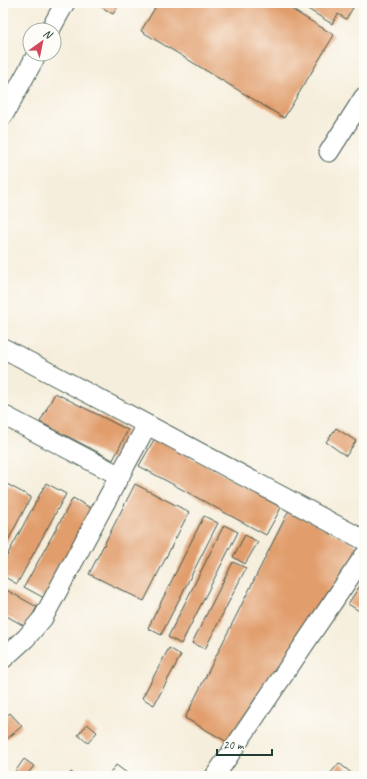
<svg xmlns="http://www.w3.org/2000/svg" width="367" height="779" font-family="Caveat,sans-serif">
<rect width="100%" height="100%" fill="#fdfcf7"/>
<filter id="ink" filterUnits="userSpaceOnUse"><feTurbulence type="fractalNoise" baseFrequency=".025" numOctaves="2"/><feDisplacementMap in="SourceGraphic" scale="8" xChannelSelector="R" yChannelSelector="G"/><feConvolveMatrix kernelMatrix="1 2 1 2 8 2 1 2 1" color-interpolation-filters="sRGB"/></filter>
<filter id="wash" filterUnits="userSpaceOnUse"><feTurbulence type="fractalNoise" baseFrequency=".012" numOctaves="4" result="noise"/><feDisplacementMap in="SourceGraphic" scale="16" xChannelSelector="R" yChannelSelector="G"/><feGaussianBlur stdDeviation="0.9" result="paint"/><feColorMatrix in="noise" values="0 0 0 0 0 0 0 0 0 0 0 0 0 0 0 0 0 1.4 0 .05"/><feComposite in="paint" operator="in"/></filter>
<g filter="url(#wash)">
<rect width="100%" height="100%" fill="#f6eedc"/>
<g id="blocks">
<!-- building -->
<g fill="#e19d6c">
<path d="M95,3H120L113,14Z"/>
<path d="M158,3H281L334,35L284,118L141,31Z"/>
<path d="M298,3H356L346,19L338,14L332,24Z"/>
<path d="M55,393L128,430L113,460L40,422Z"/>
<path d="M336,428L356,441L346,456L326,442Z"/>
<path d="M155,438L282,506L266,535L139,466Z"/>
<path d="M3,482L31,497L3,550Z"/>
<path d="M46,483L66,494L17,584L3,576V563Z"/>
<path d="M135,484L189,512L144,601L89,574Z"/>
<path d="M73,498L94,510L46,599L24,587Z"/>
<path d="M289,510L361,547L229,743L185,718Z"/>
<path d="M204,516L218,523L161,635L148,628Z"/>
<path d="M224,525L238,532L181,644L168,637Z"/>
<path d="M245,535L258,542L245,564L233,557Z"/>
<path d="M233,562L246,568L205,649L192,643Z"/>
<path d="M363,581L364,582V614L348,604Z"/>
<path d="M3,588L37,607L26,627L3,614Z"/>
<path d="M169,648L181,655L154,705L142,698Z"/>
<path d="M10,713L22,726L7,739L3,735V719Z"/>
<path d="M87,724L97,732L88,743L78,735Z"/>
<path d="M24,759L34,766L26,776H12Z"/>
<path d="M339,763L355,776H328Z"/>
<path d="M116,765L131,776H108Z"/>
<path d="M71,772L76,776H68Z"/>
</g>
</g>
</g>
<g filter="url(#ink)">
<use href="#blocks" fill-opacity="0" stroke="#3f584d" stroke-width="1"/>
<g fill="none" stroke-linecap="round" stroke-linejoin="round">
<!-- minor casing -->
<g stroke="#3f584d" stroke-width="21">
<g id="minor">
<path d="M50,30L65,3"/>
<path d="M3,116L37,54"/>
<path d="M329,152L364,97"/>
<path d="M3,348L364,540"/>
<path d="M3,415L120,476"/>
<path d="M3,659L26,638L43,618L147,425"/>
<path d="M215,776L364,556"/>
</g>
</g>
<!-- minor -->
<use href="#minor" stroke="#fff" stroke-width="19"/>
</g>
</g>
<!-- margin -->
<rect width="367" height="779" fill="none" stroke="#fdfcf7" stroke-width="16"/>
<!-- north arrow -->
<g transform="translate(42 42) rotate(33)"><circle r="19" fill="#fdfcf7" stroke="#a4b0a9"/>
<path d="M0-3L7 15L0 10L-7 15Z" fill="#d1495b"/>
<text y="-6" font-size="11" font-weight="bold" text-anchor="middle" fill="#1f3d34">N</text>
</g>
<!-- scale -->
<path d="M217 749v6h55v-6" fill="none" stroke="#1f3d34" stroke-width="2"/>
<text x="223" y="749" font-size="12" fill="#1f3d34" stroke="#fdfcf7" stroke-width="3" paint-order="stroke">20 m</text>
</svg>
